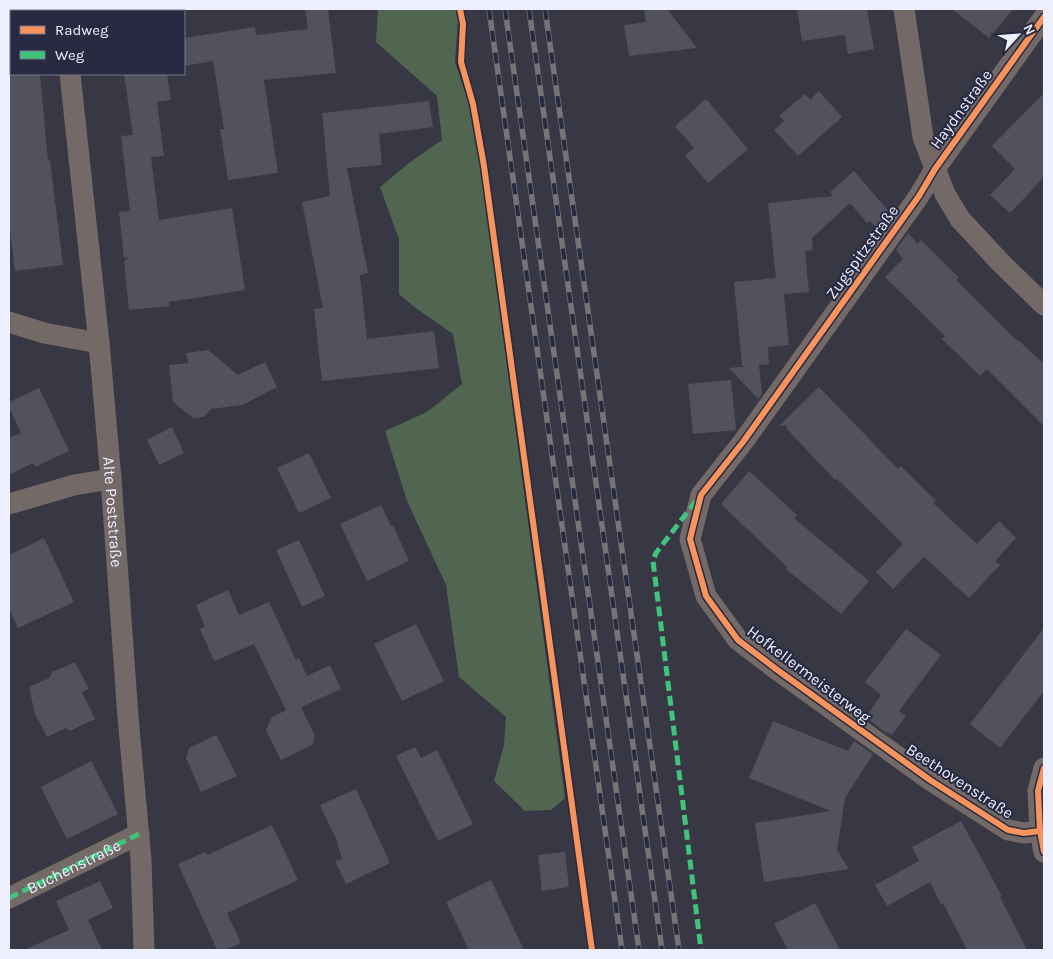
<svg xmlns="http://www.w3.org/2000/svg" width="1053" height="959" font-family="Karla,sans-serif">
<rect width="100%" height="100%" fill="#373844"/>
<!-- forest -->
<path fill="#506651" d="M378,9H456L458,20L455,62L470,106L481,171L565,798L551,810L525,811L494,781L504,745L506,717L459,677L446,585L407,501L385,431L427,412L462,384L453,334L413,306L399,294V239L380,187L409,163L442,140L437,96L376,42Z"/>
<!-- building -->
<g fill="#51525e">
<path d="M305,9H328L336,73L264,80L278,173L228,180L220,129H224L213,61L184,66V38L255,27L256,35L308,29Z"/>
<path d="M644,9H667L697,48L629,56L624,25L646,22Z"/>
<path d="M797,9H867L874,49L848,54L845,35L802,41Z"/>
<path d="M952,9H1013L989,38Z"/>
<path d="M9,74H40L48,161L50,160L63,265L15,271L9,223Z"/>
<path d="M124,74H167L171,100L157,102L164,156L151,157L159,220L232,208L245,290L169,302V306L129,310L124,261L129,257L124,258L119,212L130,211L121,136L133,135Z"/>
<path d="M819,91L842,117L798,156L774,130L784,121L779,116L805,94L810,100Z"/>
<path d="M1044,93V177L1010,213L990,195L1015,169L992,146Z"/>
<path d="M706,99L748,149L708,183L685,156L694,148L675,126Z"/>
<path d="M429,101L433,127L379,134L382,165L347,168L368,273L360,275L367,339L434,331L439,368L322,381L314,309L323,308L302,202L330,196L322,113Z"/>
<path d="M854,171L891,214L879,231L870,221L867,223L850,203L812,238L813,250L805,251L809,292L784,294L789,345L768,347L769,364L759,365L762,394L758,399L729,368L749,366H742L734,282L776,278L768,203L833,196L830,192Z"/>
<path d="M908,233L918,244L921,240L959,278L956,280L1016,340L1017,339L1044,364V426L987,369L980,376L942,339L945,336L885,277L903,259L896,250Z"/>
<path d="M208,350L238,375L265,362L277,387L242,405L211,409L204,417L193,418L173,402L169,365L188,363L186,353Z"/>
<path d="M731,380L736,430L693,434L688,384Z"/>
<path d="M819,387L898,469L901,466L936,501L933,503L977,544L999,521L1016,538L995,561L1000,565L969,598L924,557L893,589L876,572L903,544L837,479L835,480L817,461L786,428L788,425L779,426Z"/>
<path d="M39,388L69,451L35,467L33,463L9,475V438L21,433L9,407V402Z"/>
<path d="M172,427L184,453L159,465L147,440Z"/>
<path d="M309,453L331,498L299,513L277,468Z"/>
<path d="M749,471L797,515L794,518L869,581L841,614L786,569L787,567L721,504Z"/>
<path d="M381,505L391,526L393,525L409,561L367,581L340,524Z"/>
<path d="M44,538L74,602L18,628L9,609V555Z"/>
<path d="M299,540L325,596L302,607L276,550Z"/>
<path d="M228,590L239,615L269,602L296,660L299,658L307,676L330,665L341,689L301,707L315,736L312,745L281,760L266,730L271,718L286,710L254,644L214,661L200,629L205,627L196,605Z"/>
<path d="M416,624L444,681L402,701L374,644Z"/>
<path d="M1044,628V691L1000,748L970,724Z"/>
<path d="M906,629L941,655L899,711L906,716L892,735L887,732L886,733L866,717L881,695L865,682Z"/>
<path d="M75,662L89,689L82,692L95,719L70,731L65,728L47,737L35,714L29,687L49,678L52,672Z"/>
<path d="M773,721L848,751L854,741L873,754L845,798L837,850L849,869L764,882L755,823L831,811L749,778Z"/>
<path d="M216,735L237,776L201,792L186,758L189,748Z"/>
<path d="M415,747L421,758L437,750L473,824L438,841L396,756Z"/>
<path d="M91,761L118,814L67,839L41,787Z"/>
<path d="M356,789L390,863L346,884L335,861L342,859L336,839L320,805Z"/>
<path d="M961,821L1002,896L1000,897L1027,950H967L943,903L941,904L930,882L887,906L875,885L919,861L912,847Z"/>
<path d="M272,825L298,880L227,913L241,943L225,950H217L178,864L205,852L207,855Z"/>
<path d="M565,852L569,887L542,891L538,855Z"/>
<path d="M491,880L508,916L524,950H469L446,902Z"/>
<path d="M100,881L113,908L88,920L102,950H24L69,930L56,901Z"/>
<path d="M815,903L840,950H788L774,924Z"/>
</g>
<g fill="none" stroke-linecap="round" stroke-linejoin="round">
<!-- minor -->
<g stroke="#736967" stroke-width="21">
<path d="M63,9L64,11"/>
<path d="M904,9L923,137L945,194L960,219L999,261L1044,305"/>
<path id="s1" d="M70,74L99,343L111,479L128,717L141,860L144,950"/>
<path d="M9,322L44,333L99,343"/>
<path d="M9,504L74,485L111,479"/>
<path d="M1044,768L1038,791L1040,831L1044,852"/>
<path d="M1040,831L1024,833L1008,830L930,780L776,669L738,640L706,596L690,539L701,495L743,442L919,196L935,169L1044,17"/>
<path d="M9,898L139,834"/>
</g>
<!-- rail casing -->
<g stroke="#777477" stroke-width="5.5">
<g id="rail">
<path d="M489,9L622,950"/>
<path d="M505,9L639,950"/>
<path d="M529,9L662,950"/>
<path d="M545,9L679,950"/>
</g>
</g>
<!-- rail -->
<use href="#rail" stroke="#272a40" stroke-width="4" stroke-dasharray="11" stroke-linecap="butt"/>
<!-- quiet -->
<g stroke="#40c37c" stroke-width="5" stroke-dasharray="10 5" stroke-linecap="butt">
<path d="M696,501L656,553L653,561L701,950"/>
<path id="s2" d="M9,898L139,834"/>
</g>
<!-- cycleway casing -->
<g stroke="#272a40" stroke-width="9">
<g id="cycleway">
<path d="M460,9L463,24L461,62L473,104L484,166L592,950"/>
<path d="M1044,768L1038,791L1040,831L1044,852"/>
<path d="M1040,831L1024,833L1008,830L930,780L776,669L738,640L706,596L690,539L701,495L743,442L919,196L935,169L1044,17"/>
</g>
</g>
<!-- cycleway -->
<use href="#cycleway" stroke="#f8935d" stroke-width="6"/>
</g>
<g text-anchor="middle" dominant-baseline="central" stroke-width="4" stroke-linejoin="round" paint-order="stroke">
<!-- street labels -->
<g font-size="16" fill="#eef0ff" stroke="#272a40">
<text transform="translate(961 109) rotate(-54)">Haydnstraße</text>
<text transform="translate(862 252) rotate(-54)">Zugspitzstraße</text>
<text stroke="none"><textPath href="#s1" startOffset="440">Alte Poststraße</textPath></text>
<text transform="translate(809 674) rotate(37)">Hofkellermeisterweg</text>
<text transform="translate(960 781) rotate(33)">Beethovenstraße</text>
<text stroke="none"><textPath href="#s2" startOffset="72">Buchenstraße</textPath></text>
</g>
</g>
<!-- border -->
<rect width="1053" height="959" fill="none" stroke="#eef0ff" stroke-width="20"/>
<!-- legend -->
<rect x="10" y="10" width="175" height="65" fill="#272a40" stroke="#77798c"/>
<rect x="20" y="26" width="25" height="8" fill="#f8935d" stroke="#77798c"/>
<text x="55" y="35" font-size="15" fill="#eef0ff">Radweg</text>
<rect x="20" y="51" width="25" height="8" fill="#40c37c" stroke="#77798c"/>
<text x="55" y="60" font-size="15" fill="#eef0ff">Weg</text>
<!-- north arrow -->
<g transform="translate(1018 35) rotate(64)" stroke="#272a40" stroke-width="4" paint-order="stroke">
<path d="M0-4L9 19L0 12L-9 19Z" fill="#eef0ff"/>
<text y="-8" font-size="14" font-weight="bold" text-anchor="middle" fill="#eef0ff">N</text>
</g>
</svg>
